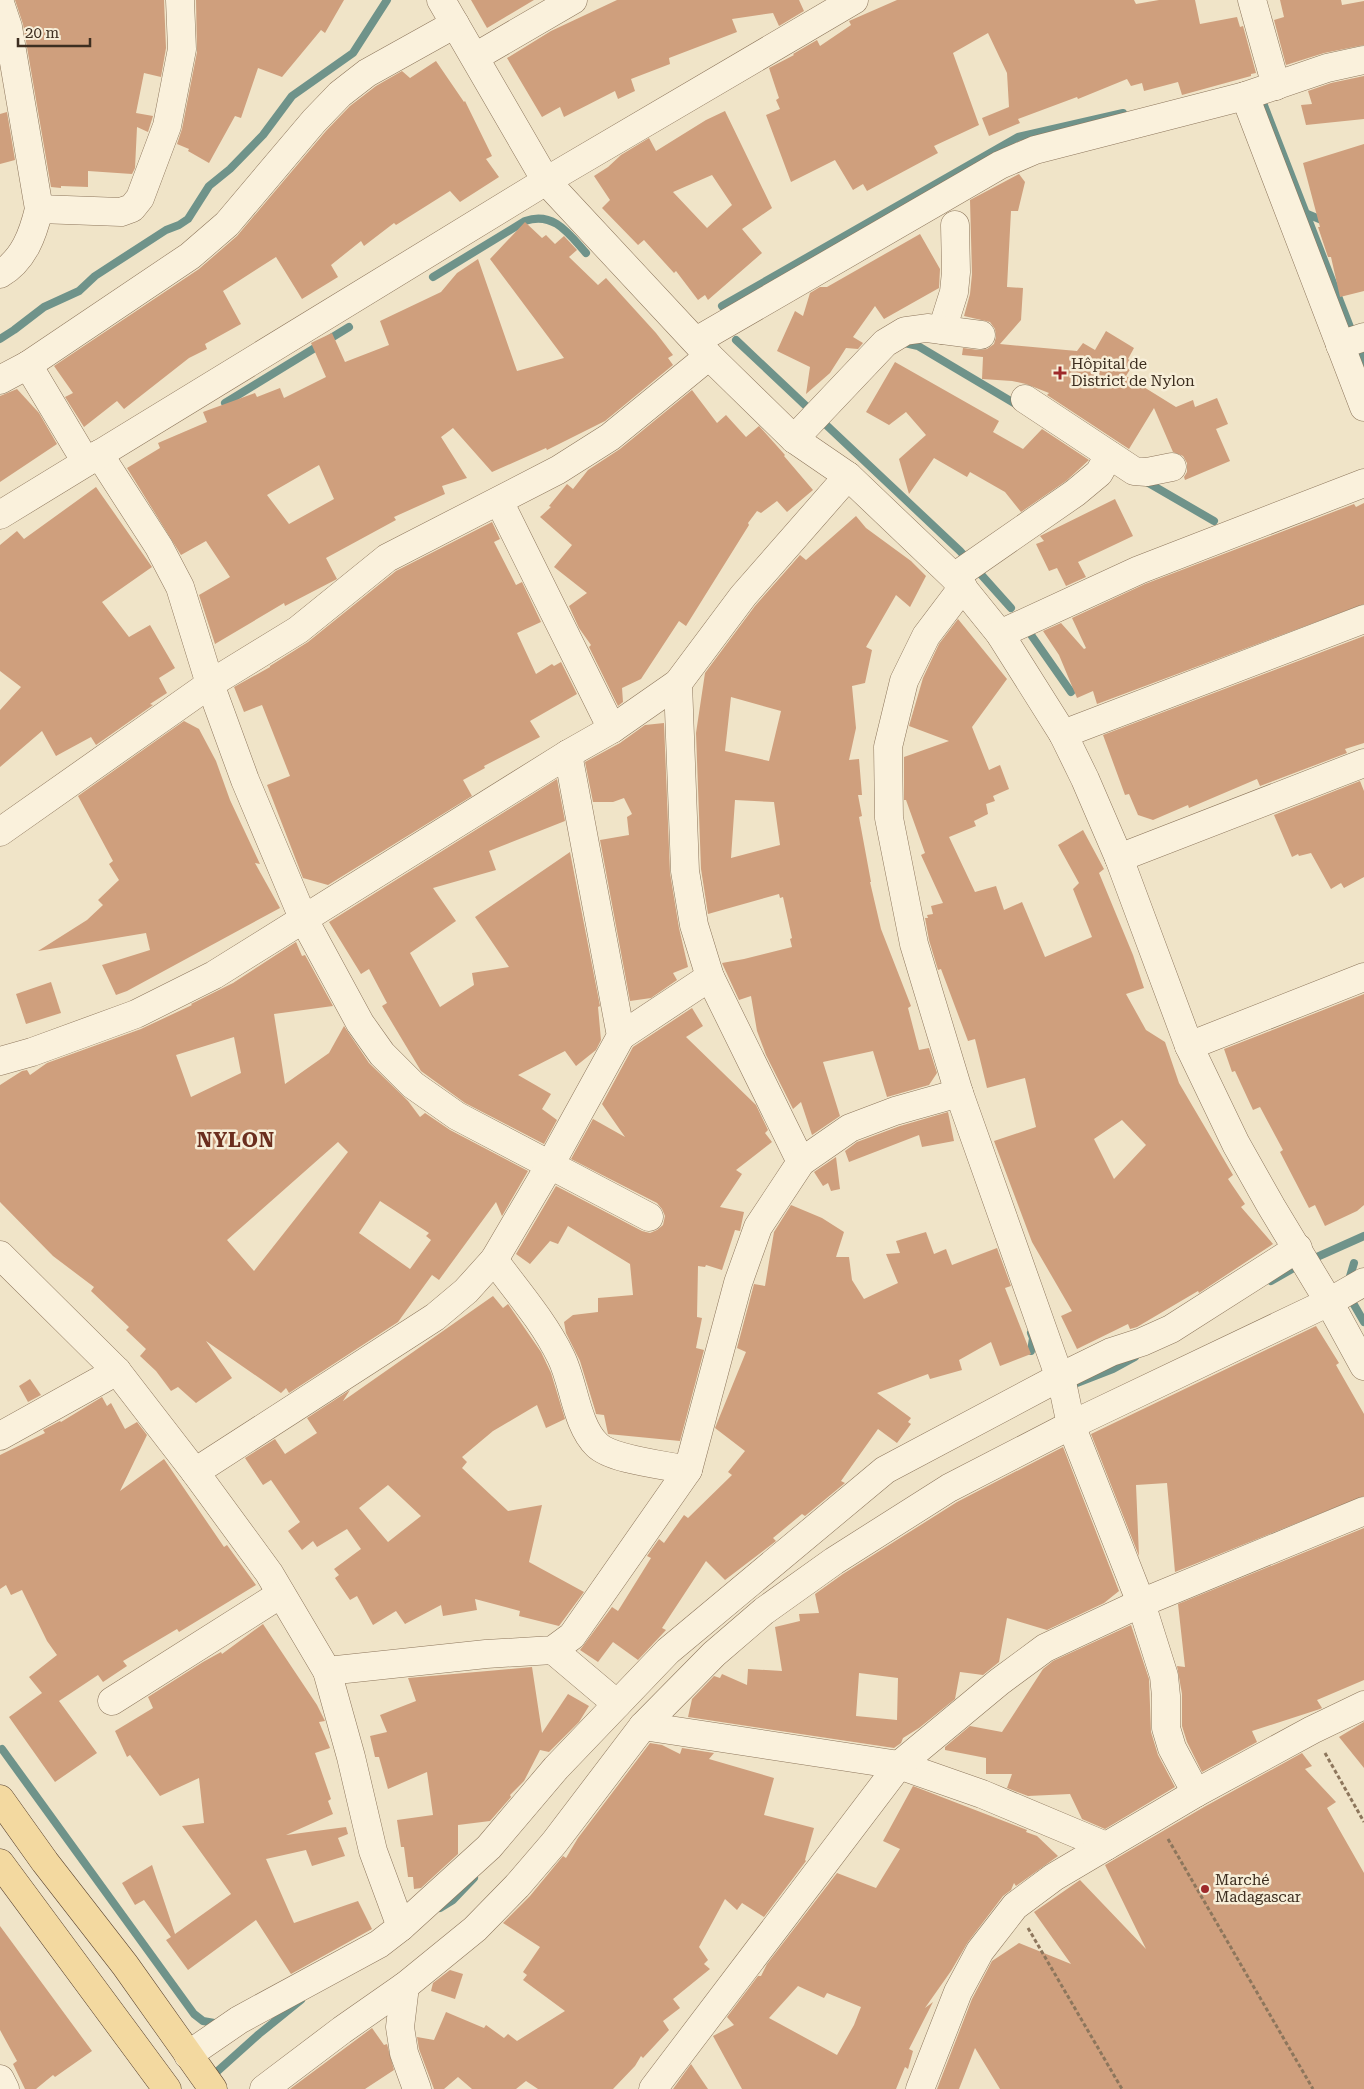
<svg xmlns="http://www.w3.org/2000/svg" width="1364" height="2089" font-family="'Roboto Serif',serif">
<rect width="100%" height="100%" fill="#f0e4c8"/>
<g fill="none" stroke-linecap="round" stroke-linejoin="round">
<!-- stream -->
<g stroke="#6f938a" stroke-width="8">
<path d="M1260,95L1364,363"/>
<path d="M1305,213L1324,221L1326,220"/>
<path d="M433,277L525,221C554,211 569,234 586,253"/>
<path d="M722,306L1018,137L1123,113"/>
<path d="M0,339L14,330L44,307L79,291L95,276L166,230L179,225L188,219L209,186L230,169L263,135L292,96L353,53L387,0"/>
<path d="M736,340L960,551L1011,608"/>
<path d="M900,342L918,346L1019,406"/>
<path d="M225,403L349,327"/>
<path d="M1145,481L1214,521"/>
<path d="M1029,632L1071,692"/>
<path d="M1271,1281L1299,1265L1364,1236"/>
<path d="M1348,1283L1354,1263"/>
<path d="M1349,1296L1364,1322"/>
<path d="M1031,1333L1033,1338L1031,1351"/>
<path d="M1077,1383L1113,1369L1135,1357"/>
<path d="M2,1749L194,2014L203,2021L220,2024"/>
<path d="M440,1908L453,1900L474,1878"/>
<path d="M211,2077L259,2034L301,2000"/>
</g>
</g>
<!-- building -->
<g fill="#cf9f7d" fill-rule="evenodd">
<path d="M15,0H164L166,48L161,77L144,73L136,113L153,116L148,132L137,127L135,168L132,174L88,171V187L61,186V188L51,187L23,24Z"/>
<path d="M196,0H344L325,33L321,30L282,77L258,68L241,118L235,116L209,163L188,151L189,149L177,144L182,129L197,52Z"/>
<path d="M471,0H534L487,28Z"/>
<path d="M617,0H799L804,11L779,26L773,13L732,19L737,32L669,58L670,64L631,79L635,91L618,99L615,91L564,117L560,107L542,117L507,58L551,31Z"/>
<path d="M897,0H1134L1136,4L1159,0H1195L1200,24L1237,17L1240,27L1243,26L1256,73L1251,74V76L1182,95L1178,82L1144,91L1142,83L1131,86L1127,79L1078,99L1077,97L1018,119L1020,123L989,136L982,118L1009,107L1007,73L988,33L953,53L979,125L934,146L938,153L867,191L863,184L853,190L835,160L791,182L766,115L780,109L776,100L779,98L769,68L794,55L793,54L817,40L820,46L851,25L849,21Z"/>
<path d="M1280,0H1341L1342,5L1364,1V45L1324,53L1286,65L1274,20L1284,17Z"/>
<path d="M436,61L464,102L465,101L492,156L486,159L499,177L460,202L450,191L396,225L394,223L364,246L361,241L331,265L338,277L302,299L276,257L223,291L241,324L205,344L207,349L189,358L124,409L117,401L84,427L65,397L73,393L54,366L199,269L237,236L326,131L350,106L376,86L402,71L410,78Z"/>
<path d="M1364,76V119L1306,125L1301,105L1312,104L1308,91L1331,83Z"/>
<path d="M725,111L772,208L742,229L762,253L708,300L705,295L698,300L676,271L674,273L644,240L638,245L602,208L610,200L594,176L608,167L621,155L649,138L656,151L706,120ZM712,175L732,205L707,228L673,192Z"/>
<path d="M7,112L15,160L0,164V114Z"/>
<path d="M1364,144V291L1340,297L1331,257H1328L1318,227H1320L1303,163Z"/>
<path d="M1019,174L1025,182L1018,211H1011L1007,287L1023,288L1021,320L1000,344L1077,351L1083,343L1095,350L1106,331L1134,348L1128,359L1134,363L1126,376L1176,407L1193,400L1195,407L1217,398L1228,424L1216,429L1230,461L1185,480L1184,477L1187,472V463L1183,456L1173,452L1154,408L1129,449L1047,395L1049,393L1026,384L1012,381L982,379L983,357L962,355L963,348L979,350L987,349L994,344L996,337L995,329L990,322L964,316L970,294L972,274L970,200Z"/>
<path d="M525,222L542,238L546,235L555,244L564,236L577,250L569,257L598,285L606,278L656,333L673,355L668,358L673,365L605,421L547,450L546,448L492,472L453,428L441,437L467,478L442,486L445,494L394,517L396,520L326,558L337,579L285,606L284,603L215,644L199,595L230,577L206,541L181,555L127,468L160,448L158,443L207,422L203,412L255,393L257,397L280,388L284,398L326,377L311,343L315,341L332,333L345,362L389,345L380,321L441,292L457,273L478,259L517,371L564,358L490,259ZM319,465L334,499L289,524L267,495Z"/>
<path d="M920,234L940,269L939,288L884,319L875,306L853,337L863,343L858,349L846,348L830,373L806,394L810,367L777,351L795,311L803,316L810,293L820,287H827Z"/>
<path d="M895,362L999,421L993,432L1023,449L1042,429L1089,460L1066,481L1021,512L1005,492L970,472L967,477L934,458L909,494L899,459L926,435L906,412L889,425L866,412Z"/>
<path d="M17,389L39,413L57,444L0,482V396Z"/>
<path d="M692,390L717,423L726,415L746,437L759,426L785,455L784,456L813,490L787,512L777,501L761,513L757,511L748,523L749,525L686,626L679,621L641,679L622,688L623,702L618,706L589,647L591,645L579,628L569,606L587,593L554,567L572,545L540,517L551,507L549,506L567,484L573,489L588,470L620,449Z"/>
<path d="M96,487L152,567L102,602L129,637L150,625L175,668L159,678L167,693L150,704L153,705L96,745L91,737L56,756L42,731L0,767V710L21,687L0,671V545L17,531L24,539Z"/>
<path d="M1115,499L1133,536L1078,562L1086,577L1066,586L1057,568L1049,571L1036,544L1044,541L1040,536Z"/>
<path d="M1364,503V604L1097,704L1093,691L1077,698L1059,655L1043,631L1061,623L1084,649L1086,648L1072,618L1145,584L1354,504L1356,507Z"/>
<path d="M856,516L866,528L911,561L926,576L910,607L896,595L866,647L872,650L865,683L852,686L856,728L849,760L859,759L862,795H858L862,816L859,817L871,882H870L881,929L911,1006L908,1008L919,1050L929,1048L937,1073L929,1085L887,1097L873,1051L823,1062L840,1116L812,1135L801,1102L793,1109L766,1055L757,1031L751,996L739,1000L722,963L744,959L792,947L790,939L792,938L783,897L780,898L779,894L708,914L701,869L696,733L705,673L755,606L800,555L806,560ZM731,697L781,711L769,761L725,751ZM735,800L774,802L780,845L731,858Z"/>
<path d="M492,522L500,539L494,542L516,585L522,582L541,622L517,633L536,674L552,664L554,666L561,662L577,694L530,721L540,737L484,766L485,768L463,780L472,796L328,885L303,878L267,785L290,776L262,705L244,712L234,687L270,667V666L308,642L396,571Z"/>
<path d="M958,619L1007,679L972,727L989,770L1000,765L1009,789L993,796L995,801L986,804L988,814L974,821L976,826L949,837L975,892L996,886L1004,910L1022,902L1045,957L1092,937L1073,889L1079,883L1058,845L1083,830L1104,869L1099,873L1133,955L1144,988L1126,994L1146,1030L1165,1042L1179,1083L1233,1175L1228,1179L1245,1204L1241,1207L1273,1244L1199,1293L1198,1291L1137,1327L1130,1329L1128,1324L1077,1349L1061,1316L1072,1311L1032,1242L994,1141L1036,1127L1025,1078L987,1088L975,1039L968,1041L941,969L938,970L929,940L925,918H928L927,915L933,914L931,906L943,903L921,855L925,853L906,800H904V757L949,741L909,726L923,678L939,644ZM1122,1120L1146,1145L1114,1179L1094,1139Z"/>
<path d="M1364,636V743L1345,749L1347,753L1260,786L1257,779L1189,808L1188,805L1153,820L1138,815L1129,794L1125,795L1103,735Z"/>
<path d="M184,721L199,729L216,761L230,800L260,864L255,863L280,908L127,991L116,995L102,965L150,950L146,933L38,951L87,920L103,905L98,900L119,880L109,864L113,861L78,796Z"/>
<path d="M664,723L670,873L679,928L688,967L673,973L677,980L651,998L630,1001L600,840L629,835L627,817L632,814L624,798L613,802H593L585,762L620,743L645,725Z"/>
<path d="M557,779L565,821L489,851L496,870L433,888L456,921L410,953L440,1007L474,985L472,973L509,967L475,917L570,852L600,1006L598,1007L601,1040L596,1050L576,1066L565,1051L518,1075L551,1094L542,1109L557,1120L544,1144L465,1103L421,1071L382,1006L387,1003L369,969L361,974L329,922Z"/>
<path d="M1360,781L1364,791V877L1344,888L1341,883L1331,889L1311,853L1299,856L1298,854L1292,857L1274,815Z"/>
<path d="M296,942L302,956L305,955L333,1006L274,1014L285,1084L329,1053L344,1026L369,1063L408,1101L420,1117L425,1113L450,1130L528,1171L502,1216L496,1202L439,1280L432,1275L398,1322L289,1393L286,1388L281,1393L206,1341L232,1378L196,1403L178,1387L171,1391L156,1371L140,1356L146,1349L126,1330L129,1327L91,1291L94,1287L53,1256L0,1202V1085L22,1071L27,1070L30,1075L47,1063L141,1029L192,1005L191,1004L233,983ZM234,1037L241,1073L191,1097L176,1055ZM338,1142L348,1152L254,1271L227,1240ZM380,1201L429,1233L426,1236L431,1240L410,1269L359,1233Z"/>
<path d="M51,982L61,1013L26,1024L16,994Z"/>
<path d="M1364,994V1205L1357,1211L1325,1226L1315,1205L1309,1208L1280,1152L1283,1150L1260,1107L1253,1110L1235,1071L1232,1072L1224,1049Z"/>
<path d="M692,1008L703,1026L686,1037L756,1105L768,1130L765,1133L772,1142L736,1170L742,1174L720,1207L744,1212L740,1231L735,1230L722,1270L706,1265L705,1267L698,1266L697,1317L702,1318L696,1348L704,1350L680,1441L608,1434L604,1415L596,1414L595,1410L580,1361L566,1333L564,1322L573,1315L598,1312V1298L633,1295L630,1264L568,1226L558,1244L550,1241L530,1264L516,1254L556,1186L642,1231L650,1233L657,1230L663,1225L665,1216L662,1209L657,1203L571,1159L593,1119L625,1137L602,1104L633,1047Z"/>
<path d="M948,1112L954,1141L922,1147L919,1135L849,1162L845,1151L857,1142L900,1126Z"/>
<path d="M836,1157L840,1189L831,1191L828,1183L823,1186L814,1172Z"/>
<path d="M791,1205L822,1218L844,1232L836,1257H849L852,1280L864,1299L898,1283L886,1254L900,1253L896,1241L926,1232L934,1254L946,1249L952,1265L997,1248L1011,1286L1005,1288L1031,1354L1000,1366L991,1342L959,1360L962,1370L930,1379L928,1374L877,1393L911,1418L908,1422L911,1424L897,1443L878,1429L841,1481L845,1483L805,1516L802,1514L773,1538L776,1541L763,1551L725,1580L706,1561L662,1628L666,1630L638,1660L613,1642L598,1662L580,1650L612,1607L618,1611L651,1558L647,1556L659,1539L664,1543L684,1515L688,1518L732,1475L728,1472L745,1451L715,1428L746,1352L737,1348L753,1288L754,1284L765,1286L774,1232Z"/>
<path d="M493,1296L503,1308L508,1304L541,1352L551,1373L565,1419L546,1428L537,1405L493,1431L462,1457L467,1462L462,1468L508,1511L542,1505L529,1562L584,1592L559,1626L519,1616L520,1611L475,1599L477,1610L443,1616L441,1605L405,1624L396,1611L373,1625L357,1596L350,1600L335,1578L339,1575L334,1569L361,1549L347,1529L317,1547L313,1541L302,1550L288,1531L300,1522L271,1480L263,1485L245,1458L275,1439L285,1454L317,1433L307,1418L350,1390L343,1401ZM388,1485L421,1516L388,1542L359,1508Z"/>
<path d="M1316,1326L1339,1363L1336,1365L1364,1414V1496L1175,1572L1167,1483L1136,1485L1139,1556L1091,1434Z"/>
<path d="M30,1379L41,1395L28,1402L19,1386Z"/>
<path d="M102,1397L107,1406L111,1403L125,1429L137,1422L147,1435L120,1491L164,1459L224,1547L227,1545L256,1585L179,1632L177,1629L123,1661L127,1666L103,1682L98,1675L59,1701L97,1753L55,1782L9,1717L42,1693L29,1677L57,1655L47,1641L22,1590L11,1595L6,1585L0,1589V1455L45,1433L43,1430L60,1421L61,1422Z"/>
<path d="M1063,1447L1119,1591L1104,1603L1047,1630L1007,1618L999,1662L983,1675L960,1672L955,1699L919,1728L903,1738L901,1743L894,1748L688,1717L692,1699L714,1676L720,1678L722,1674L747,1685L748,1669L782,1671L775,1627L800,1621L799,1614L819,1613L815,1594L843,1574L957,1502ZM859,1673L898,1678L897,1720L856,1716Z"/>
<path d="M1364,1528V1680L1317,1700L1322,1708L1320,1709L1252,1731L1257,1742L1202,1772L1187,1742L1182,1726V1694L1177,1666L1185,1667L1178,1604Z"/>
<path d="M263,1624L317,1705L325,1721L319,1722L330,1748L315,1753L331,1799L328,1801L333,1814L286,1835L346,1827L348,1834L338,1838L345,1856L312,1866L306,1850L266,1859L294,1923L358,1901L372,1929L291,1974L256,1920L188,1970L166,1940L171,1937L144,1900L135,1905L122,1883L152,1865L175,1934L231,1894L182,1826L204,1823L199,1778L160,1796L130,1755L127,1757L115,1731L153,1708L148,1697L203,1662L221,1652L222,1654Z"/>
<path d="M1131,1625L1149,1679L1151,1732L1158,1755L1175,1787L1105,1829L1082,1819L1070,1794L1028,1796L1007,1788L1012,1774H986V1758L945,1750V1747L970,1726L1002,1732L1043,1669L1053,1661Z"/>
<path d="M532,1667L542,1733L568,1694L589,1706L579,1722L549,1752L540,1750L524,1781L510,1795L511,1797L490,1821L458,1825V1854L421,1888L414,1889L413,1877H408L404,1847H401L397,1820L433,1815L427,1772L388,1789L379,1757H375L370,1736L387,1732L380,1715L416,1701L408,1678Z"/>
<path d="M1364,1722V1768L1339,1737Z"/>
<path d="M650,1743L662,1745L680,1754L682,1748L714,1753L709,1759L774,1778L764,1815L814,1828L805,1860L806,1861L764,1917L742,1903L737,1910L725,1899L699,1947L708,1960L704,1964L710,1969L673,1999L680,2008L663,2021L669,2030L643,2058L641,2056L635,2066L613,2089H538L526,2081L516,2089H472L458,2077L444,2089H434L419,2049L417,2037L434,2040L446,2012L484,2028L486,2025L504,2038L508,2034L517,2041L565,2011L523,1980L527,1975L523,1972L540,1947L503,1923L530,1896L563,1856L566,1858L578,1838Z"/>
<path d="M1302,1753L1312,1766L1305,1769L1336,1802L1327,1808L1364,1873V2089H1000L975,2048L959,2089H937L972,1999L992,1961L1019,1943L1071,1964L1034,1912L1080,1880L1146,1949L1105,1865L1204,1807Z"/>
<path d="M913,1786L1027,1830L1026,1832L1037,1836L1058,1856L1016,1886L1014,1883L1011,1890L1003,1896L968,1942L951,1971L925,2008L933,2002L909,2049L913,2051L908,2069L905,2067L896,2089H742L713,2036L734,2025L727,2017L758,1976H761L767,1964L837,1873L876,1888L900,1849L883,1841ZM798,1986L824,1998L827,1993L861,2007L854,2025L837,2055L769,2018Z"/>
<path d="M0,1926L92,2051L55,2077L53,2075L36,2089H25L13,2064L17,2061L0,2030Z"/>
<path d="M450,1970L463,1974L455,1999L431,1991L433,1983Z"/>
<path d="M372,2028L384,2045L387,2044L394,2070L365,2089H290Z"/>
<path d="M691,2064L708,2089H673Z"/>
</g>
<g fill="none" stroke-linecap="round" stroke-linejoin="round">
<!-- minor casing -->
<g stroke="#8d765c" stroke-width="29">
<g id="minor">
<path d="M441,0L546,181L709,356L794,439L848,476L954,577L1000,634L1063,734L1085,779L1119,858L1189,1046L1236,1144L1271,1206L1329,1302L1364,1366"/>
<path d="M1252,0L1276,86"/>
<path d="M0,3L8,27L39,209C33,234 24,260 0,274"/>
<path d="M475,57L573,0"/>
<path d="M1245,96L1364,407"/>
<path d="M39,209L121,212L132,208L140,198L167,126L182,49L180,0"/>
<path d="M942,330L954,292L956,272L955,225"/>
<path d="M696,341L1000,165L1035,150L1245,96L1327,68L1364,60"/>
<path d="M1340,345L1364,337"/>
<path d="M28,365L86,462"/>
<path d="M0,380L28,365L190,256L227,224L314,121L340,94L367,73L455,24"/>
<path d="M1025,399L1134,471L1147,472L1172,467"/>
<path d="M794,439L885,343L905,331L927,328L981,335"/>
<path d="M99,454L159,547L180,587L210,684L245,780L303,918L360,1023L382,1054L413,1085L457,1116L649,1217"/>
<path d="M499,501L612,729"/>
<path d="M0,515L546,181L854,0"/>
<path d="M954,577L1075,493L1099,473L1109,455"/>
<path d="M963,587L926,636L904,681L888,747L889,818L914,944L959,1093L1063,1387L1071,1425L1141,1603L1164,1676L1166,1696V1728L1172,1748L1196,1793"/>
<path d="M1000,634L1139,570L1364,483"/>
<path d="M678,683L685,871L694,925L710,977L801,1162"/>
<path d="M1063,734L1364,619"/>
<path d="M0,832L210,684L298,630L387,558L558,470L610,437L709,356"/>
<path d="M1119,858L1364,763"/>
<path d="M621,1036L710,977"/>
<path d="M1189,1046L1364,977"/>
<path d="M0,1061L32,1052L136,1014L214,975L568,754L612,729L678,683L743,596L848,476"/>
<path d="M0,1255L117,1371L195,1472L269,1573L327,1671L351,1757L373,1851L401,1927L379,1944L239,2020L188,2055"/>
<path d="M494,1260C517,1291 544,1322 561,1357C574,1383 576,1425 597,1445C612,1460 666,1465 688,1470L738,1283L758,1227L801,1162L850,1128L895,1111L959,1093"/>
<path d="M0,1436L117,1371"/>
<path d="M195,1472L435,1317L466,1291L494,1260L550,1165L621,1036L568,754"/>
<path d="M553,1650L617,1704"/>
<path d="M327,1671L486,1654L553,1650L572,1636L688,1470"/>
<path d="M112,1701L281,1594"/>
<path d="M643,1726L899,1765L982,1794L1106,1846"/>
<path d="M401,1927L489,1847L556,1768L668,1651L885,1470L1060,1377L1111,1352L1142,1342L1171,1329L1298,1248"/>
<path d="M405,1986L400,2027L404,2053L417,2089"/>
<path d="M0,2079L5,2089"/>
<path d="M264,2089L342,2030L405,1986L475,1929L517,1886L554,1843L643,1726L714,1654L764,1611L834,1561L949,1488L1071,1425L1329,1302L1364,1282"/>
<path d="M653,2089L899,1765L999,1682L1045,1648L1141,1603L1364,1511"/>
<path d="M920,2089L958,1992L980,1951L1015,1906L1054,1877L1196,1793L1312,1730L1364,1705"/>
</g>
</g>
<!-- major casing -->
<g stroke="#5b4430" stroke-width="29">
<g id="major">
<path d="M0,1799L45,1862L125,1965L213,2089"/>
<path d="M0,1863L167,2089"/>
</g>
</g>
<!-- path -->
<g stroke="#8d765c" stroke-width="3" stroke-dasharray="4 2.5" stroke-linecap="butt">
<path d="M1325,1753L1364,1822"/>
<path d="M1168,1839L1313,2089"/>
<path d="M1028,1928L1122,2089"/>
</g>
<!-- minor -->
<use href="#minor" stroke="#faf1dc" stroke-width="28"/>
<!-- major -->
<use href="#major" stroke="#f3d9a0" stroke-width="28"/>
</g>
<!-- markers -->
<g fill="#9e2a2b" stroke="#f7eed8" stroke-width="2">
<path d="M1057.5 365.5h5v5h5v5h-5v5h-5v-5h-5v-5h5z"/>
<circle cx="1205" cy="1889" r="5"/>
</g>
<g text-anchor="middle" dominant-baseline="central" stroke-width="5" stroke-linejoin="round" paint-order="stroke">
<!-- poi labels -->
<g font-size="15" fill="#3d2e20" stroke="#f7eed8" text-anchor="start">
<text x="1071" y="364">Hôpital de<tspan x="1071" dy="17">District de Nylon</tspan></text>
<text x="1215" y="1880">Marché<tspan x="1215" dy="17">Madagascar</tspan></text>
</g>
<!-- district labels -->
<g font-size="20" font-weight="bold" letter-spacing="1" fill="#6b2e1e" stroke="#f7eed8">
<text x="236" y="1140">NYLON</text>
</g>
</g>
<!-- scale -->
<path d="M18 38v8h72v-8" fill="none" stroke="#3d2e20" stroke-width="2.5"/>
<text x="25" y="38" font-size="15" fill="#3d2e20" stroke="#f7eed8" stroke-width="4" paint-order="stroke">20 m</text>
</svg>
